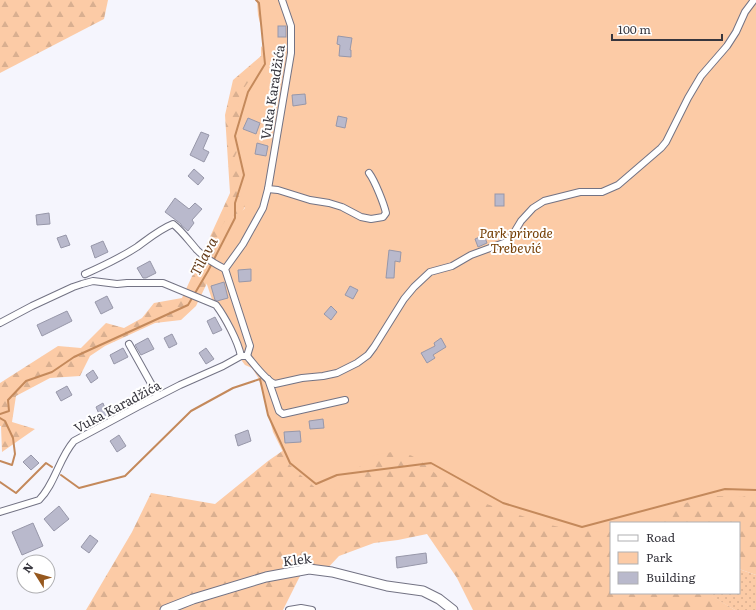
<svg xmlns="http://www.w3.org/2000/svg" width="756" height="610" font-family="Literata,serif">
<defs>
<pattern id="grass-dots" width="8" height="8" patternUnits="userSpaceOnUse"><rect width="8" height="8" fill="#fccba6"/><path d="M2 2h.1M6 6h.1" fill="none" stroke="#d9af90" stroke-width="1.8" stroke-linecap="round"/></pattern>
<pattern id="forest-firs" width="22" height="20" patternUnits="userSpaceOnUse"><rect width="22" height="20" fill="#fccba6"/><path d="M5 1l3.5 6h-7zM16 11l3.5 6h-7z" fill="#d9af90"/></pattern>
</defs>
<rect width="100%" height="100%" fill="#f5f5fd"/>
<!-- grass -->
<path fill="url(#grass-dots)" d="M739,569L756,575V610H735L711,596L714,593H739Z"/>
<!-- forest -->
<g fill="url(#forest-firs)">
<path d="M0,0H108L104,19L0,73Z"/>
<path d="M756,0V575L739,569V523H611V593H714L712,596L735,610H473L457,578L427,534L398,540L374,543L339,556L324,572L301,574L283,610H86L132,532L151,493L215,504L268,461L311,431Z"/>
<path d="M261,46L272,61L259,181L235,225L196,306L181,320L155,323L105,346L90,356L80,376L50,378L16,396L12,422L35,429L2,452L1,426H0V383L58,346L81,348L106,323L124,328L142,318L154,303L182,298L230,193L225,115L233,80L261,56Z"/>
</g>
<!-- green -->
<path fill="#fccba6" d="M256,0H756V494L742,497L711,496L695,499L682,505L654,523H611V532C594,531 576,530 559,527C540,523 520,515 501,509C487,504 472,500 459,492C439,481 423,455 399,452C395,451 391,452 387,453C381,454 375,454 370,458C352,469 345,496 319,491L297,472L290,465L285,456L273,432L264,397L259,379L252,368L245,365L242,361L240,355L215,308L203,273L209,258L218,250L217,248C220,232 218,223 234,215C238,213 242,212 245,208L240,190L241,186L249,172L247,169L234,165L232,163L239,147L230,135L231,132L240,129C241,125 244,119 242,114C241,110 238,107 238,102C238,93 259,68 265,60L263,35L258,15L257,2Z"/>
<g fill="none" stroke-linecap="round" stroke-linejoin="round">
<!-- stream -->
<g stroke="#c4895b" stroke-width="2">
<path d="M0,414L9,411L8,400L26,381L52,372L74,357L188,305L208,271L235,218V203L244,175L235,136L248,92L265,64L259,3L256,0"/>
<path d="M0,418L5,421L13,438L15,454L12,465L0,461"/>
<path d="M61,475L79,488L125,476L191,411L233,388L260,379L268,415L290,463L316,484L337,475L431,463L503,503L582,527L725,489L756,490"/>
<path d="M0,482L16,493L46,463L52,467"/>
</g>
</g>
<!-- building -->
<g fill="#b9b9cc" stroke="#9797a9">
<rect x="278" y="26" width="8" height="11"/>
<path d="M338,36L352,38L350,50H351V57L339,56L340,45L337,44Z"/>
<path d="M305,94L306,104L293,106L292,95Z"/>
<path d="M338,116L347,118L345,128L336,126Z"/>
<path d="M248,118L260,123L256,134L243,129Z"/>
<path d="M201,132L209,135L203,149L209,152L204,162L190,155Z"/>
<path d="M257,143L268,146L266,156L255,154Z"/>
<path d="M194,169L204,178L198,185L188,176Z"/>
<rect x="495" y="194" width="9" height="12"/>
<path d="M175,198L189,209L195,203L202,209L192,220L194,223L188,231L181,225V224L165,212Z"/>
<path d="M49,213L50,224L37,225L36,215Z"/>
<path d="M66,235L70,245L61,248L57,238Z"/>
<path d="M484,235L487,243L478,247L475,239Z"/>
<path d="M103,241L108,252L95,258L91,246Z"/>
<path d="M389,250L401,252L400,262L395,261L394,278H386Z"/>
<path d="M150,261L156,273L146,278H143L137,268Z"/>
<path d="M251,269V281L239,282L238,270Z"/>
<path d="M224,282L228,298L217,301L215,300L211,286Z"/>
<path d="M350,286L358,290L353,299L345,295Z"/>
<path d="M107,296L113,308L101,314L95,302Z"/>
<path d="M331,306L337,312L331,320L324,314Z"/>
<path d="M67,311L72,321L42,336L37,325Z"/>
<path d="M215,317L222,330L213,334L207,321Z"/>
<path d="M172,334L177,344L169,348L164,338Z"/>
<path d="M148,338L154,349L141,355L135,345Z"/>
<path d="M441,338L446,347L433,355L435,358L427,363L421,353L435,346L434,343Z"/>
<path d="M123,348L128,357L114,364L110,355Z"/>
<path d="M206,348L214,359L206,364L199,353Z"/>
<path d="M93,370L98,378L91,383L86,375Z"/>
<path d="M67,386L72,395L61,401L56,392Z"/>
<path d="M148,387L152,394L140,401L136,394Z"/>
<path d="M103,403L106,411L115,406L118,412L94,422L92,418L99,414L96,407Z"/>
<path d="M323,419L324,428L310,429L309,421Z"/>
<path d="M248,430L251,441L238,446L235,435Z"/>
<path d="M300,431L301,442L285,443L284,432Z"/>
<path d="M119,435L126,446L117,452L110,441Z"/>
<path d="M31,455L39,463L31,470L23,462Z"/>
<path d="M59,506L69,519L54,531L44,519Z"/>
<path d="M33,523L43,546L22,555L12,532Z"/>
<path d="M90,535L98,541L89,553L81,547Z"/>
<path d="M426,553L427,563L397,568L396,557Z"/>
</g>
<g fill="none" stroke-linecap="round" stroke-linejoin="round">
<!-- street casing -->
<g stroke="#737384" stroke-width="8">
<g id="street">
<path d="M268,189L278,190L310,200L329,203L342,207L361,217L371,219L383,217L386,213C384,204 375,181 369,173"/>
<path d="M85,274C103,266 120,258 137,247C148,239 160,229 173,224C182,231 189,241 197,250C205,258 215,264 225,269"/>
<path d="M0,323L32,306L73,287L82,284L93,281L117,284L127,283H163L216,305C225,317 238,341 241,356"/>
<path d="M129,344L158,396"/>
<path d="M247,356C254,364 266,381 275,384L302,378L323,376L337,373L357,363L368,355L374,347L404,299L414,287L430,272L452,266L471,255L509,241L521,221L533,208L544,201L580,192H602L618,185L661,148L666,142L688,98L701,76L727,46L736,32L745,12L754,0"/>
<path d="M268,379L279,411L283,414L345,400"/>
<path d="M0,512L39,500C55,484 59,458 74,441L139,406L180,385L223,366L241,356H247L250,346L248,340L225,269L243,244L263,208L268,189L291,53V26L282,0"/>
<path d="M289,610L301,608L312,610"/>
</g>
</g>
<!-- secondary casing -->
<g stroke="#737384" stroke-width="11">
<path id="secondary" d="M165,610L193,599L266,577L309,569L332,572L387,586L423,591L439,599L453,610"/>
</g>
<!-- street -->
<use href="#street" stroke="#fff" stroke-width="6"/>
<!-- secondary -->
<use href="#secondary" stroke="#fff" stroke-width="9"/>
</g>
<g text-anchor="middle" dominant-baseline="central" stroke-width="4" stroke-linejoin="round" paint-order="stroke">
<!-- street labels -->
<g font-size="13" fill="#37363e" stroke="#fff">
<text transform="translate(272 92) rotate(-81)">Vuka Karadžića</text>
<text transform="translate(117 406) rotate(-28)">Vuka Karadžića</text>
<text transform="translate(297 559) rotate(-7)">Klek</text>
</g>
<!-- park labels -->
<g font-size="13" font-style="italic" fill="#733c00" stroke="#fff">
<text x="516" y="232">Park prirode<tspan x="516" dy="15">Trebević</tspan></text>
</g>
<!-- water labels -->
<g font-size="14" font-style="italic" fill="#633a17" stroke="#fff">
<text transform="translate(203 256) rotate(-62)">Tilava</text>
</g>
</g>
<!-- legend -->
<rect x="610" y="522" width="130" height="72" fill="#ffffff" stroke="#afafb2"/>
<rect x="618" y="535" width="20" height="6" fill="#ffffff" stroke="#afafb2"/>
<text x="646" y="542" font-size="12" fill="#37363e">Road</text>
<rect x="618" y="552" width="20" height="12" fill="#fccba6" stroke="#afafb2"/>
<text x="646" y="562" font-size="12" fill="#37363e">Park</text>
<rect x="618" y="572" width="20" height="12" fill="#b9b9cc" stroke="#afafb2"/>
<text x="646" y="582" font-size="12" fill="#37363e">Building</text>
<!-- north arrow -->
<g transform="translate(36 574) rotate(307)"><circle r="19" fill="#ffffff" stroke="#afafb2"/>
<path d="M0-3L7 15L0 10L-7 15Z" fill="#96581e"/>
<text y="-6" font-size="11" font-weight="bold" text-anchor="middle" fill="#37363e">N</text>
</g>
<!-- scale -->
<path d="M612 34v6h110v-6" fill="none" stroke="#37363e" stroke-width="2"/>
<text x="618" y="34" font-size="12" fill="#37363e" stroke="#ffffff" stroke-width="3" paint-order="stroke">100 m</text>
</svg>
